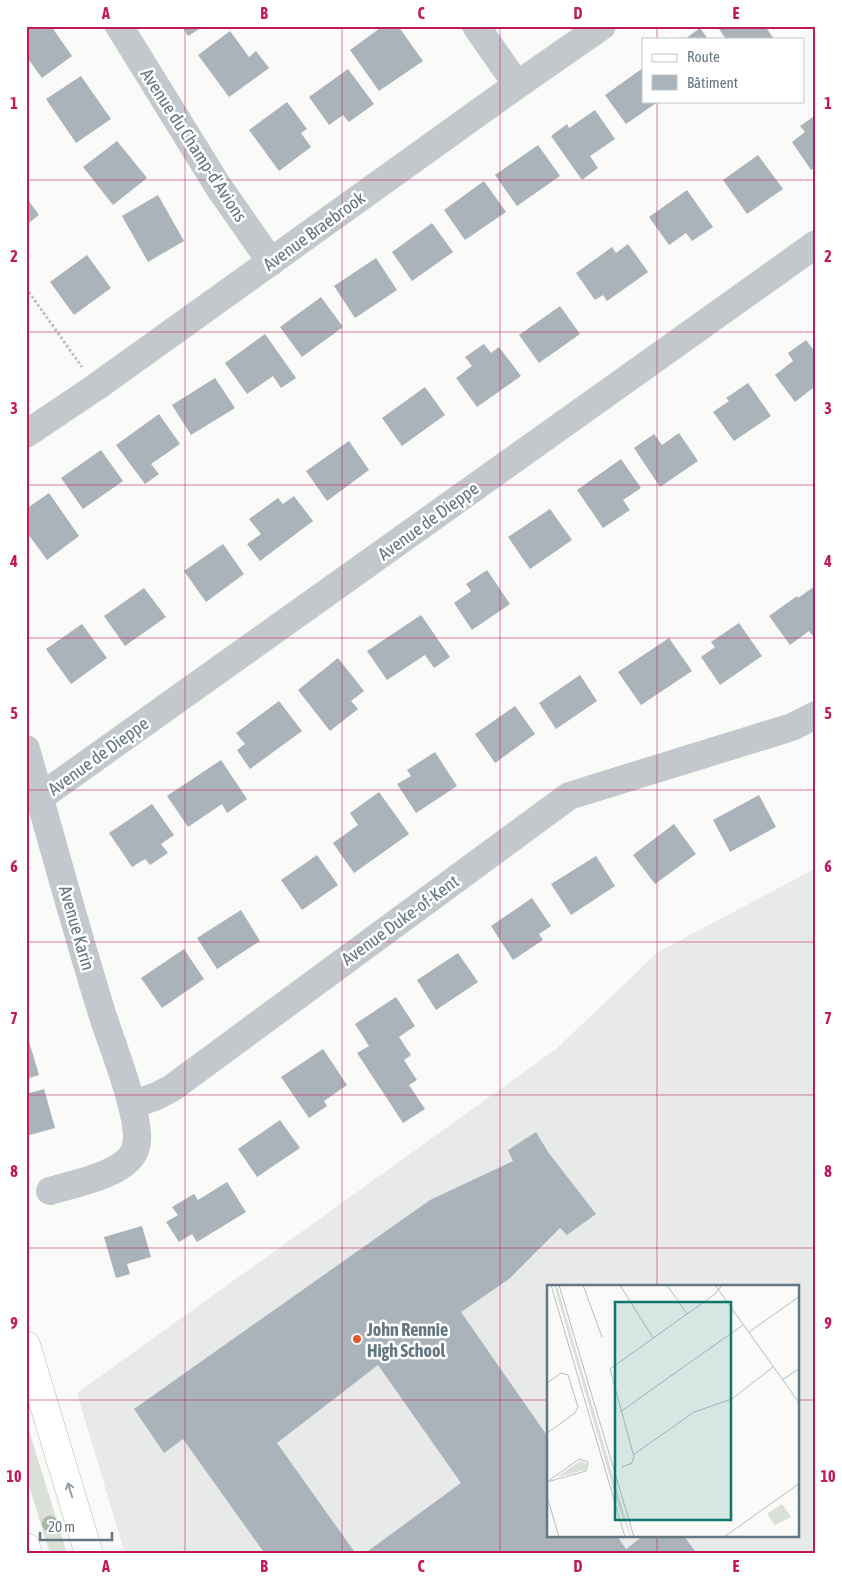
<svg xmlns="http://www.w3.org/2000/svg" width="842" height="1580" font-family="'Asap Condensed',sans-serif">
<rect width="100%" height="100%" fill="#fafaf8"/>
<!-- built -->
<path fill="#e8e9e9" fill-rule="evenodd" d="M816,868V1554H125L77,1393L556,1049L658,952ZM548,1286H798V1536H548Z"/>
<!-- green -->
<path fill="#dadfd7" d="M26,1421L62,1537L67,1554H50L26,1476Z"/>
<!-- building -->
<g fill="#aab3b9">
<path d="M30,26H51L72,56L42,78L26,56V29Z"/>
<path d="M182,26H204L188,36Z"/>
<path d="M383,26H398L423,61L379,91L350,50Z"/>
<path d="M717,26H765L774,39H726Z"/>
<path d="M700,28L708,39H685Z"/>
<path d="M230,31L249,57L256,51L269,68L229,97L198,55Z"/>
<path d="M643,68V101H659L626,124L605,95Z"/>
<path d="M348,69L374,104L349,122L343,115L329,125L309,97Z"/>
<path d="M81,76L111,119L76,143L46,99Z"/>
<path d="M287,102L307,129L301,133L311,147L279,171L249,130Z"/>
<path d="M595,110L615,139L590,156L598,168L582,180L551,136L567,124L569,128Z"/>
<path d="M816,115V167L811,170L792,142L805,132L800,126Z"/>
<path d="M117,141L147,178L113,205L83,167Z"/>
<path d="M538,145L560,176L517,206L495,175Z"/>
<path d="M758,155L783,189L747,214L723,180Z"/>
<path d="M484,181L506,212L465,240L444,210Z"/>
<path d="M687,190L713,227L692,241L686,233L669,245L649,217Z"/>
<path d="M158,195L184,241L148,262L122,216Z"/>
<path d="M26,197L39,215L26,225Z"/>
<path d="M432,223L453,252L412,281L392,252Z"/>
<path d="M628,244L648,272L607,301L603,295L595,300L576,273L612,247L616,253Z"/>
<path d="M87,255L111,288L74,315L50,282Z"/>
<path d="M376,258L397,290L355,318L334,286Z"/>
<path d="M321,297L343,327L302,357L280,327Z"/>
<path d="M560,306L580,334L539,363L519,335Z"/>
<path d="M265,334L296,378L281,388L273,376L247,394L225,363Z"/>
<path d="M806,340L816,353V392L813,388L795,402L775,375L793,361L788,353Z"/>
<path d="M484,344L491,353L499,347L521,376L477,407L456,378L472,366L465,357Z"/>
<path d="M215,378L235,408L191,435L172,405Z"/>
<path d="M748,383L771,416L734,441L713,412L729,401L726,398Z"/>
<path d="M425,387L445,415L402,446L382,418Z"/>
<path d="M159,414L180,444L151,464L159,474L145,484L116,445Z"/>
<path d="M679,433L698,461L660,487L634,448L654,434L662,445Z"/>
<path d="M349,441L369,470L327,501L306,471Z"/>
<path d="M101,450L123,481L83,509L61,478Z"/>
<path d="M621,459L641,488L623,500L630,510L603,528L577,490Z"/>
<path d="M49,493L79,536L47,560L26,531V509Z"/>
<path d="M294,496L313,521L260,561L247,544L261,534L249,519L278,498L283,504Z"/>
<path d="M550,509L572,540L530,569L508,537Z"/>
<path d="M223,544L244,574L206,602L184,571Z"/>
<path d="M487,570L510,604L472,630L454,603L471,591L466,584Z"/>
<path d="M815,586L816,634L813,636L809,631L790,645L769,616L797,596L798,598Z"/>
<path d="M144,588L166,617L125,646L104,616Z"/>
<path d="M421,615L450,657L434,668L425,655L387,680L367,651Z"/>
<path d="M739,623L762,656L720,685L701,657L715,647L711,642Z"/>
<path d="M82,624L107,658L71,684L46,649Z"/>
<path d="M669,638L692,671L641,705L618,672Z"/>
<path d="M338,658L364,691L351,701L358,709L330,731L298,690Z"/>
<path d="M580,675L597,701L556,729L539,703Z"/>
<path d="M279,701L302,731L250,769L237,750L245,744L236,733Z"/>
<path d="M515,706L535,734L495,763L475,734Z"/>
<path d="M435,752L457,786L416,813L397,784L411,776L407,770Z"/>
<path d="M221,760L247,799L227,813L222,804L188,827L167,796Z"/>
<path d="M379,792L409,834L354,873L333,843L358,825L350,813Z"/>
<path d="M759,795L776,827L730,852L713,820Z"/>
<path d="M152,804L174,835L161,844L168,853L150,865L145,859L132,867L109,833Z"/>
<path d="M674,824L696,854L655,884L633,855Z"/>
<path d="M317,855L338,885L302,910L281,880Z"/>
<path d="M596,856L615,886L571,915L551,884Z"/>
<path d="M532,898L551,926L539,934L543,940L513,960L491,926Z"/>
<path d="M241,910L260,941L217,969L197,938Z"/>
<path d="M184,949L204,979L162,1008L141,978Z"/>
<path d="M458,953L478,982L436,1010L417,980Z"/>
<path d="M396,997L415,1026L399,1037L411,1055L404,1060L417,1080L409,1085L425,1109L403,1123L357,1053L369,1046L355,1024Z"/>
<path d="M28,1038L39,1075L26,1079V1039Z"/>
<path d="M323,1049L347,1085L324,1101L327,1106L309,1118L281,1077Z"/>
<path d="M44,1089L55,1128L26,1136V1094Z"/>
<path d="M280,1120L300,1148L257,1177L238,1149Z"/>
<path d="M536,1132L548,1152L596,1214L567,1235L560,1228L509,1279L461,1312L548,1437V1536H617L626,1549L643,1536H684L697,1554H364L461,1483L378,1365L277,1443L356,1554H265L183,1439L164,1453L134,1409L430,1200L513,1161L508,1150Z"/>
<path d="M227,1182L246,1212L197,1242L192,1234L179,1242L166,1222L178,1215L172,1207L194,1194L198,1200Z"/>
<path d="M142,1226L151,1257L127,1264L130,1274L116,1278L104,1237Z"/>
</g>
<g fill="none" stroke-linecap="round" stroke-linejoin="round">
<!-- major casing -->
<g stroke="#b5babe" stroke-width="29">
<g id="major">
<path d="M26,1345L89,1554"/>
<path d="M26,1547L28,1554"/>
</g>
</g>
<!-- path -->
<path stroke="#bbbfc2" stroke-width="3" stroke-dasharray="2.5 2.5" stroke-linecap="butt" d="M26,288L82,367"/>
<!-- minor -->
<g stroke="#c3c8cc" stroke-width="28">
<path d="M119,26L218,186L271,262"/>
<path d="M476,26L517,85"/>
<path d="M26,434L96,387L517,85L602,26"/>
<path d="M26,749C50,835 74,922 100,1007C111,1043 128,1082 135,1119C137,1130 139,1142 134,1152C123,1175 73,1184 50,1191"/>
<path d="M39,798L816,244"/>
<path d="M132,1105L157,1096L172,1088L569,796L792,727L816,715"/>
</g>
<!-- major -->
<use href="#major" stroke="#fff" stroke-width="28"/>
</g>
<!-- trees -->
<circle fill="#aab4a7" cx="50" cy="1524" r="8"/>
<!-- one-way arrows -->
<defs><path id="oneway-shaft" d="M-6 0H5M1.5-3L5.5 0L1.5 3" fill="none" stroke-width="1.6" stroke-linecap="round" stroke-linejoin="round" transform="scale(1.25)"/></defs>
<use stroke="#939fa8" href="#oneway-shaft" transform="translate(70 1490) rotate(-107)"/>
<!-- grid -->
<path fill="none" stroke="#c2185b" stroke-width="1" stroke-opacity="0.55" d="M185,26V1554M342,26V1554M500,26V1554M657,26V39M657,101V1286M26,180H816M26,332H816M26,485H816M26,638H816M26,790H816M26,942H816M26,1095H816M26,1248H816M26,1400H548M798,1400H816M657,1536V1554"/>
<!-- markers -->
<circle fill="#e4572e" stroke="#fff" stroke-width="2" cx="357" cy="1339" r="5"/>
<g text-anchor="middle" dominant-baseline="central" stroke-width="5" stroke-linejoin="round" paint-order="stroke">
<!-- street labels -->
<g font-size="18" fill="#657683" stroke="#fff">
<text transform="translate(194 145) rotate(57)">Avenue du Champ-d'Avions</text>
<text transform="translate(314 231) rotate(-36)">Avenue Braebrook</text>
<text transform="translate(428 521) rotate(-36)">Avenue de Dieppe</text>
<text transform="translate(98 756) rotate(-36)">Avenue de Dieppe</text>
<text transform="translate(400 920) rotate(-36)">Avenue Duke-of-Kent</text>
<text transform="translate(77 928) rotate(74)">Avenue Karin</text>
</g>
<!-- poi labels -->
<g font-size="18" font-weight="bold" fill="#657683" stroke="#fff" text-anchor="start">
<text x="367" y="1329">John Rennie<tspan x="367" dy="21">High School</tspan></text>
</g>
</g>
<!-- overview -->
<g transform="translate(547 1285)">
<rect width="252" height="252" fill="#fafaf8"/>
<path d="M7,0L11,4L84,252L73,227ZM33,176L40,179L38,185L10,192ZM235,219L244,232L228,240L220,229Z" fill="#dadfd7"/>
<path fill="none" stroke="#b5bdc2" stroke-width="1" d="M4,0L78,252M12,0L87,252M36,0L55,52M73,0L106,53M120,0L140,29M168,0L253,119M202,47L253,11M235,95L253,83M0,98L14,88L21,90L31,122L28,128L0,148M73,127L196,40M86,170L147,127L185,114L226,82M32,174L41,177L39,186L0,197ZM75,182L85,178L87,172L63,84L168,9L175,0M0,211L12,252M177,252L253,198"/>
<path fill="#0f766e" fill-opacity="0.15" stroke="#0f766e" stroke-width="2.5" d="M68,17H184V235H68Z"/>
<rect width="252" height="252" fill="none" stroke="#657683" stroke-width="2.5"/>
</g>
<!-- border -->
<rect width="842" height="1580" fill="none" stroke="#ffffff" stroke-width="55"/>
<!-- legend -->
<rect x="642" y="38" width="162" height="65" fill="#ffffff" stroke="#c1c8cd"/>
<rect x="652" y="54" width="25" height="8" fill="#ffffff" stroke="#c1c8cd"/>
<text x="687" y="62" font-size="15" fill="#657683">Route</text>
<rect x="652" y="75" width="25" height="15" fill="#aab3b9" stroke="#c1c8cd"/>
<text x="687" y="88" font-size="15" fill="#657683">Bâtiment</text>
<!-- scale -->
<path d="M40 1532v8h72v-8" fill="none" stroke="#657683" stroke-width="2.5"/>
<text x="48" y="1532" font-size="15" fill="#657683" stroke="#ffffff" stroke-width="4" paint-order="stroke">20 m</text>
<rect x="28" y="28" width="786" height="1524" fill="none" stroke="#c2185b" stroke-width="2"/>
<g font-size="16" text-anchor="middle" font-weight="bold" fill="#c2185b">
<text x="106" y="19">A</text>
<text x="264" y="19">B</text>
<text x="421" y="19">C</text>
<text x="578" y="19">D</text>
<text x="736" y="19">E</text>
<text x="14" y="109">1</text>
<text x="828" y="109">1</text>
<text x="14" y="262">2</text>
<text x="828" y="262">2</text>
<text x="14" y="414">3</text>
<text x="828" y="414">3</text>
<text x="14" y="567">4</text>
<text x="828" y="567">4</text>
<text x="14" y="719">5</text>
<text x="828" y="719">5</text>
<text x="14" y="872">6</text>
<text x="828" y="872">6</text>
<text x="14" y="1024">7</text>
<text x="828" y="1024">7</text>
<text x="14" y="1177">8</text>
<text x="828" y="1177">8</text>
<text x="14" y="1329">9</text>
<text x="828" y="1329">9</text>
<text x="14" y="1482">10</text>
<text x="828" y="1482">10</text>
<text x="106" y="1572">A</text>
<text x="264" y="1572">B</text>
<text x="421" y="1572">C</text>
<text x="578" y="1572">D</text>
<text x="736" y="1572">E</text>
</g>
</svg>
